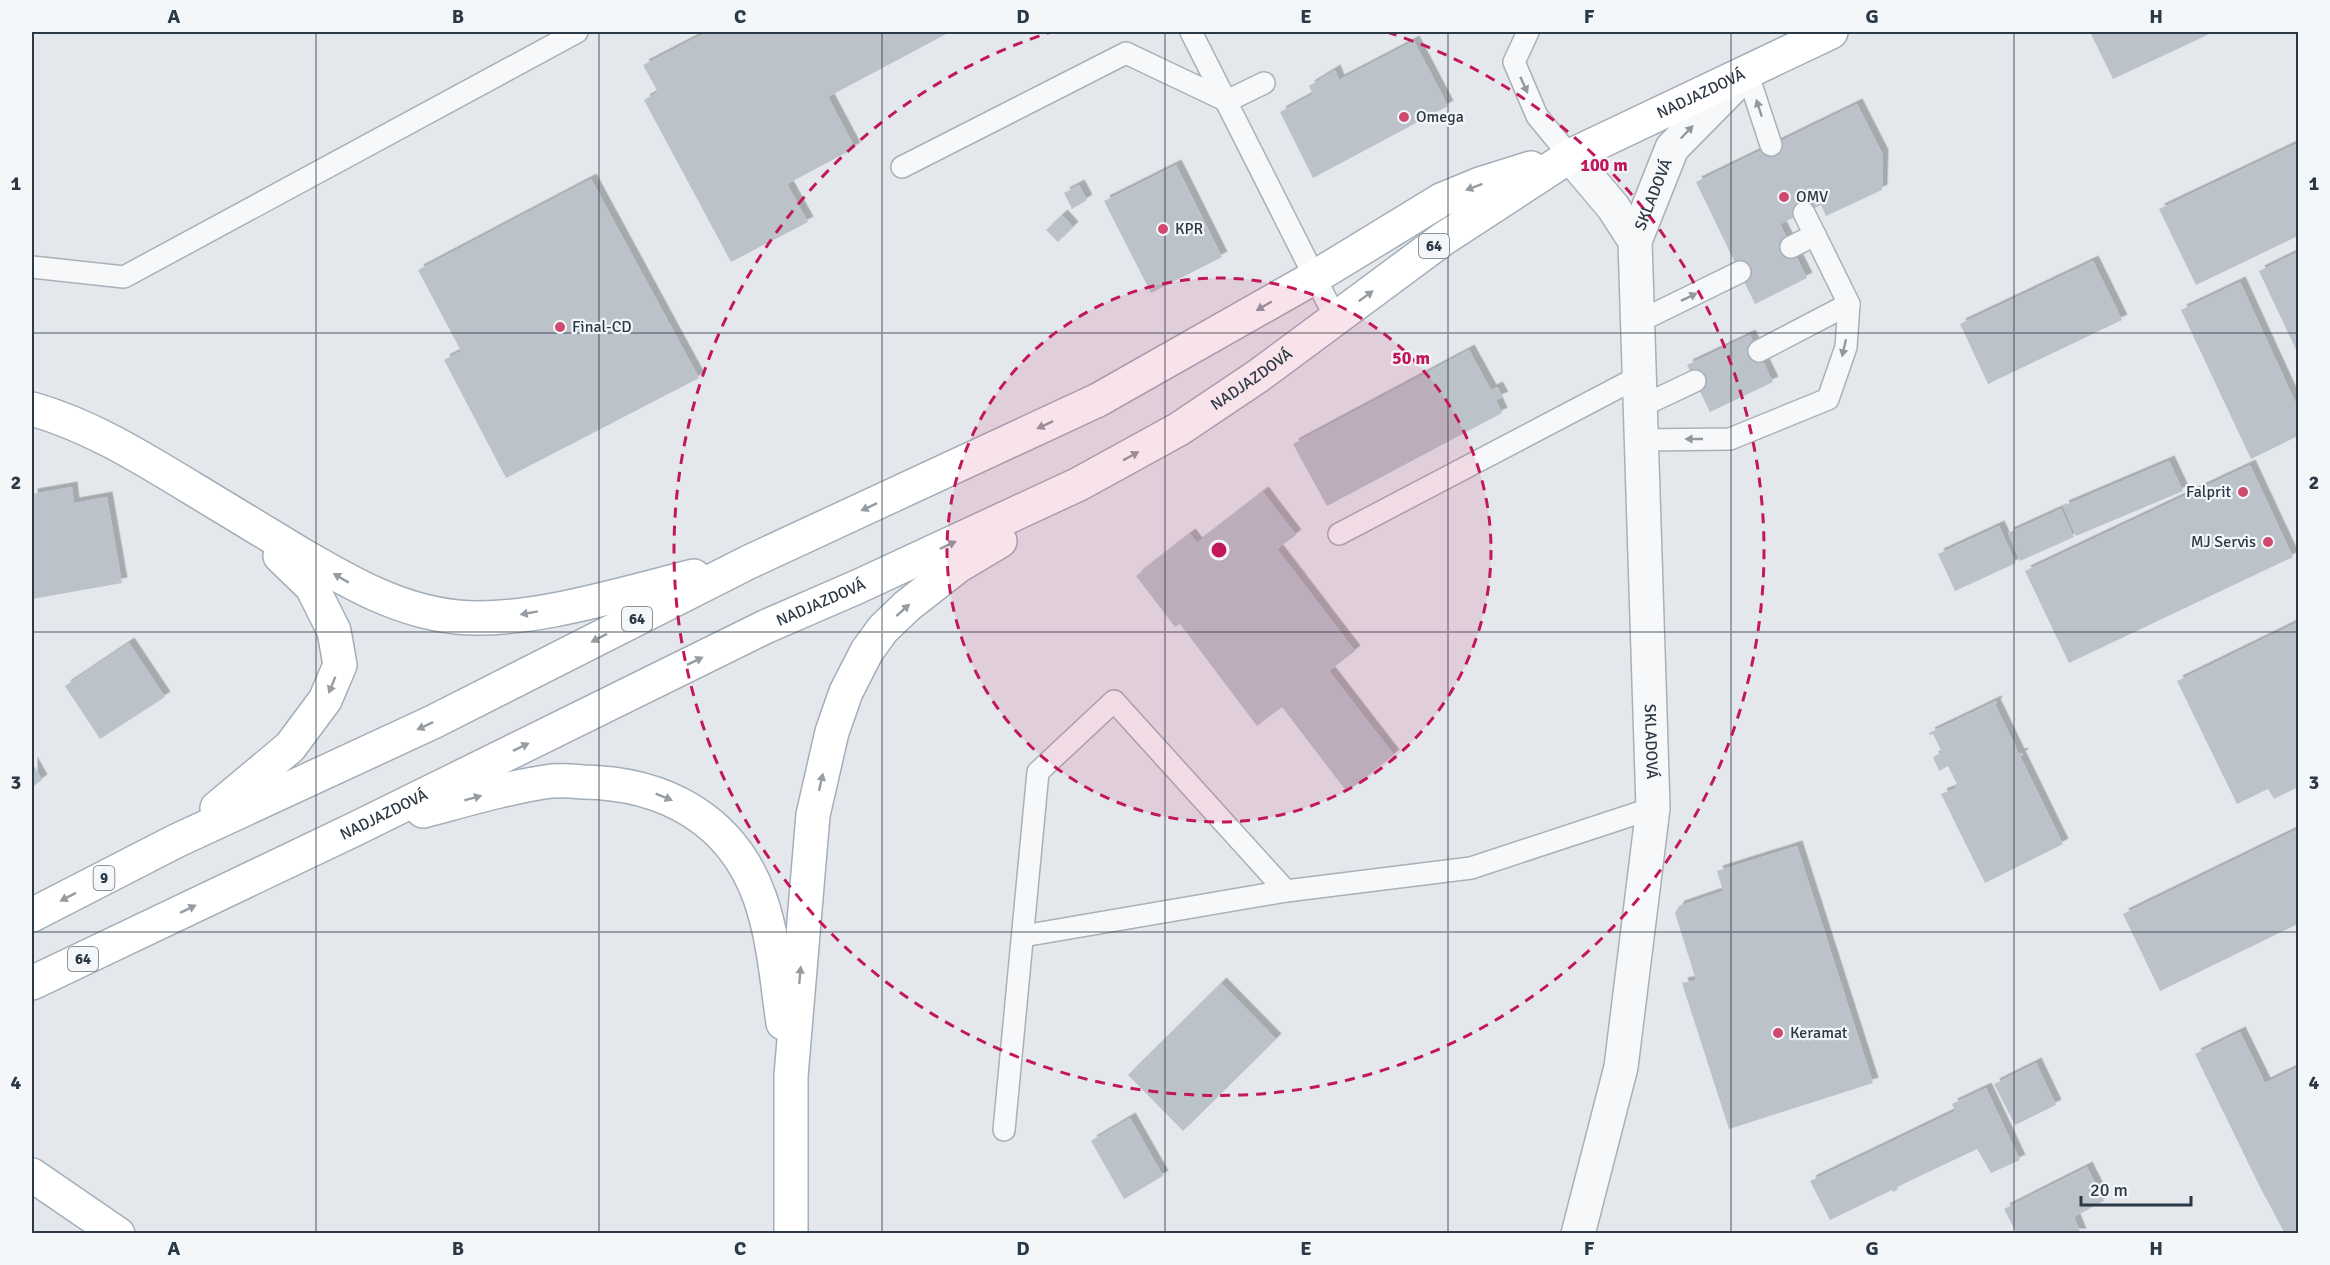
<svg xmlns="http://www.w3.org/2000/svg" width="2330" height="1265" font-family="Signika,sans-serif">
<defs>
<filter id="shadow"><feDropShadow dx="5.5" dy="-5.5" stdDeviation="0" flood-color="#0004"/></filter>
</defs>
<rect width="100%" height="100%" fill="#e4e8ec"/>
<!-- building -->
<g fill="#bbc2ca" filter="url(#shadow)">
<path d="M707,32H950L828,97L855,148L787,184L808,222L731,262L644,100L658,92L643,65Z"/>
<path d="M2090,32H2214L2113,79Z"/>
<path d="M1414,41L1448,106L1313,178L1280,112L1313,94L1309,86L1335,70L1339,80Z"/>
<path d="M1857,104L1883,155L1882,190L1826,216L1821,205L1780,224L1807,278L1755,304L1696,182Z"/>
<path d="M2298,143V236L2196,285L2159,209Z"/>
<path d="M1176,165L1222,257L1151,293L1104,201Z"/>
<path d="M591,179L699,378L506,478L444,360L461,351L418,270Z"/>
<path d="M1079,185L1087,200L1072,209L1064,193Z"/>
<path d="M1062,215L1073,227L1058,242L1046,230Z"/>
<path d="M2298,252V354L2259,271Z"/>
<path d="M2093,261L2122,320L1988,384L1960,324Z"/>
<path d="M2240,282L2298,408V436L2251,459L2181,310Z"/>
<path d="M1750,335L1773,382L1710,412L1687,365Z"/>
<path d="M1469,350L1491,390L1497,387L1503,397L1496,400L1502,413L1327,506L1293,444Z"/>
<path d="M2169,461L2183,491L2076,536L2063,506Z"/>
<path d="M2250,465L2293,557L2069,663L2025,571Z"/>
<path d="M72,487L74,503L107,497L122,583L32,599V494Z"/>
<path d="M1263,492L1296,535L1277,549L1355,651L1329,671L1394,755L1347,792L1282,707L1257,726L1180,624L1175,627L1136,576L1190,534L1197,543Z"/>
<path d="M2061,509L2074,537L2020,561L2008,533Z"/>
<path d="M1999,526L2016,563L1955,591L1938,554Z"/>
<path d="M2298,622V787L2274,799L2268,789L2237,804L2177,681Z"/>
<path d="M129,643L165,697L100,739L65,686Z"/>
<path d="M1996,701L1997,703L1995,704L2019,754L2022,753L2023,755L2020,756L2063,844L1985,883L1941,794L1956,788L1955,785L1957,784L1948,766L1939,771L1933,757L1942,752L1933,734L1930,735L1929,733Z"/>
<path d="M32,762L42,780L32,787Z"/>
<path d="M2298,829V924L2160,991L2123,914Z"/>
<path d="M1797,846L1873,1083L1729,1129L1682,983L1696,980L1675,913L1679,906L1723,891L1717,871Z"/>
<path d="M1221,983L1276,1039L1183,1131L1128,1075Z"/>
<path d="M2240,1032L2265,1083L2298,1067V1234H2285L2260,1187L2195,1054Z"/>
<path d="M2036,1063L2056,1105L2015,1125L1994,1084Z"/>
<path d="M1986,1088L2020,1160L1991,1173L1977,1149L1897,1187L1898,1189L1893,1192L1892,1190L1830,1220L1810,1181L1955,1111L1952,1104Z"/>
<path d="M1130,1118L1163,1176L1124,1199L1091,1141Z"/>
<path d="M2087,1167L2104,1201L2074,1217L2081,1234H2017L2004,1209Z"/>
</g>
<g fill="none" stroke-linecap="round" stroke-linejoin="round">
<!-- lane casing -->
<g stroke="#a9b0b7" stroke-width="24">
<g id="lane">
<path d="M1191,32L1336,319"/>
<path d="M1528,32L1514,62L1537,116L1570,156"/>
<path d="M1747,72L1771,145"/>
<path d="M902,167L1126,53L1227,101L1264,83"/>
<path d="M1791,247L1815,235L1804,213"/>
<path d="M32,267L124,277L577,32"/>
<path d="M1638,322L1740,272"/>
<path d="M1759,351L1849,304"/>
<path d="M1640,407L1695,381"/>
<path d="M1641,440L1730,439L1828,399L1846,347L1849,304L1815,235"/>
<path d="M1339,534L1640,376"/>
<path d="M1023,936L1286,891L1471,868L1653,808"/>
<path d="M1004,1130L1038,772L1114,701L1286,891"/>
</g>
</g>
<!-- street casing -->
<g stroke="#a9b0b7" stroke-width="36">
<g id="street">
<path id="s1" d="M1570,156L1613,207L1635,241L1653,808L1621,1067L1578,1234"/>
<path id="s2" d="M1635,241L1672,148L1744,75"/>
</g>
</g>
<!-- primary casing -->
<g stroke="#a3aeb8" stroke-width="36">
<g id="primary">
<path d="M32,409C89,425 139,456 190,487C226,509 263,531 299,553C349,582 398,611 457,617C528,624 624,593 694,576"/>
<path d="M217,808L290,747L325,700L340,665L334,631L312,587L280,556"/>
<path d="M423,811C465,800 508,787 552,781C562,780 573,781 583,782C664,783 732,819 760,898C774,938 777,982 783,1023"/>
<path d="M32,915L176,841L433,722L749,562L1098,400L1315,277L1441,200L1480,184L1531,168"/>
<path id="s3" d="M32,983L355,829L767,626L857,587L1079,484L1179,429L1258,376L1443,239L1570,156L1831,32"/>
<path d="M32,1175L118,1234"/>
<path d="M791,1234V1076L813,815L832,732L846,692L867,651L883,629L907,606L958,566L1000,541"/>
</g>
</g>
<!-- lane -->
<use href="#lane" stroke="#f7f8fa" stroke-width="21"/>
<!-- street -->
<use href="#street" stroke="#f7f8fa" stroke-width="33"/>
<!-- primary -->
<use href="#primary" stroke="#fff" stroke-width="33"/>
</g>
<!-- one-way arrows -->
<defs><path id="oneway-solid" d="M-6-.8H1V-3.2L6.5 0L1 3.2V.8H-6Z" transform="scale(1.5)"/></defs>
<g fill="#9198a0">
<use href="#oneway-solid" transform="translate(1524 85) rotate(66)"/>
<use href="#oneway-solid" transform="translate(1759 108) rotate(-108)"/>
<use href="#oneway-solid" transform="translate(1687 132) rotate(-46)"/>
<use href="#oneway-solid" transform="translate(1689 297) rotate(-26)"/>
<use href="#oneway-solid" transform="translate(1844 348) rotate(103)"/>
<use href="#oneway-solid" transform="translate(1694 439) rotate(180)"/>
</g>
<g fill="#959ca2">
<use href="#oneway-solid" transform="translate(1474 187) rotate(159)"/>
<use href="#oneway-solid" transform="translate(1366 296) rotate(-36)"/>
<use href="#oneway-solid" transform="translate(1264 306) rotate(150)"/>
<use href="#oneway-solid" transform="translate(1045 425) rotate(155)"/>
<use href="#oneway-solid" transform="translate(1131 456) rotate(-29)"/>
<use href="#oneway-solid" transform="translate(869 507) rotate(155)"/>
<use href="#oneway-solid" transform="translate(948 545) rotate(-25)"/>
<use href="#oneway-solid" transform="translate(341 578) rotate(-149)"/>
<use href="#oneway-solid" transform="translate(903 610) rotate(-42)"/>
<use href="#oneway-solid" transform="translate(529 613) rotate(170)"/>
<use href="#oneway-solid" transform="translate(599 638) rotate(153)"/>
<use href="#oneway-solid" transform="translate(695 661) rotate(-26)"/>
<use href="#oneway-solid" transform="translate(332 685) rotate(112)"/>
<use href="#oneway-solid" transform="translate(425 726) rotate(155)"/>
<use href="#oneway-solid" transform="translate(521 747) rotate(-26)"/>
<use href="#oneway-solid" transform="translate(821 782) rotate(-77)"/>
<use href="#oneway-solid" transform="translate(664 797) rotate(22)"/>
<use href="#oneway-solid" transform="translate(473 798) rotate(-15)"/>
<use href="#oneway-solid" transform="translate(68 897) rotate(153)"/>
<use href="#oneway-solid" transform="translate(188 909) rotate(-26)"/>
<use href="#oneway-solid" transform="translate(800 975) rotate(-85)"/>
</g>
<!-- grid -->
<path fill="none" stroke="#2b3845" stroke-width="1.5" stroke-opacity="0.55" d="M316,32V1234M599,32V1234M882,32V1234M1165,32V1234M1448,32V1234M1731,32V1234M2014,32V1234M32,333H2298M32,632H2298M32,932H2298"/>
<!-- distance rings -->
<circle cx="1219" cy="550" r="272" fill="#c2185b" fill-opacity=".12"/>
<g fill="none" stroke="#c2185b" stroke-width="3" stroke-dasharray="10 8">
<circle cx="1219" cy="550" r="272"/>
<path d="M1387 32A545 545 0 1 1 1051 32"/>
</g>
<!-- markers -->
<g fill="#d0496f" stroke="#f4f7f9" stroke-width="2">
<circle cx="1404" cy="117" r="6"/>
<circle cx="1784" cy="197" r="6"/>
<circle cx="1163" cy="229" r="6"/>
<circle cx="560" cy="327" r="6"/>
<circle cx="2243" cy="492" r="6"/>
<circle cx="2268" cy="542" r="6"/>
<circle cx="1778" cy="1033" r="6"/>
</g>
<g text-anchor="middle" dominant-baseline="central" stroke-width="4.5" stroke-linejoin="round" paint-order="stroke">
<!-- shield labels -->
<g fill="#f4f7f9" stroke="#67717b" stroke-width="1.5">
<rect x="1419" y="234" width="30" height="24" rx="4.5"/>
<rect x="622" y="607" width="30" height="24" rx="4.5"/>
<rect x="93.5" y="866" width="21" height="24" rx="4.5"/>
<rect x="68" y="947" width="30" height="24" rx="4.5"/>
</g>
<g font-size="15" font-weight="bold" fill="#2b3845">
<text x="1434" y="246">64</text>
<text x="637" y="619">64</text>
<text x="104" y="878">9</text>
<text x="83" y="959">64</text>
</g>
<!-- street labels -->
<g font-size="16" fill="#2b3845" stroke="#f4f7f9">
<text stroke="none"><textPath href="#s3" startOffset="1896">NADJAZDOVÁ</textPath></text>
<text stroke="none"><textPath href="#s2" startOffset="50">SKLADOVÁ</textPath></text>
<text stroke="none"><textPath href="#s3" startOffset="1362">NADJAZDOVÁ</textPath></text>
<text stroke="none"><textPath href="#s3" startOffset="876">NADJAZDOVÁ</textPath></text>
<text stroke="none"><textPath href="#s1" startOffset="608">SKLADOVÁ</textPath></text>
<text stroke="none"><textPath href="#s3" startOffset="390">NADJAZDOVÁ</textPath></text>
</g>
<!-- poi labels -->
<g font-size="16" fill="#2b3845" stroke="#f4f7f9" text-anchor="start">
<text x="1416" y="117">Omega</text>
<text x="1796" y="197">OMV</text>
<text x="1175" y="229">KPR</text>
<text x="572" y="327">Final-CD</text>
<text x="2231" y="492" text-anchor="end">Falprit</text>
<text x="2256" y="542" text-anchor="end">MJ Servis</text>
<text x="1790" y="1033">Keramat</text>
</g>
</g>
<circle cx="1219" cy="550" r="9" fill="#c2185b" stroke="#f4f7f9" stroke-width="3"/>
<g font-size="18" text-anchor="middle" font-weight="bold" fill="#c2185b" stroke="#f4f7f9" stroke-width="4.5" stroke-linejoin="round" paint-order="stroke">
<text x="1604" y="171">100 m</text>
<text x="1411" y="364">50 m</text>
</g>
<!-- border -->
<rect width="2330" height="1265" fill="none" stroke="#f4f7f9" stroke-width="66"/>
<!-- scale -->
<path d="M2081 1196v9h110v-9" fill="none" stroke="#2b3845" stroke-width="3"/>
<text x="2090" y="1196" font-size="18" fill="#2b3845" stroke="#f4f7f9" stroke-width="4.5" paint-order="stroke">20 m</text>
<rect x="33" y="33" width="2264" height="1199" fill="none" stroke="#2b3845" stroke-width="2"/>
<g font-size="20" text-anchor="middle" font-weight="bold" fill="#2b3845">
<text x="174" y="23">A</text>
<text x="458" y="23">B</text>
<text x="740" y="23">C</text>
<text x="1023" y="23">D</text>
<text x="1306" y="23">E</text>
<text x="1589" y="23">F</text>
<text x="1872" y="23">G</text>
<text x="2156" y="23">H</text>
<text x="16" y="190">1</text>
<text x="2314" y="190">1</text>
<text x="16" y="489">2</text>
<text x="2314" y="489">2</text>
<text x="16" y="789">3</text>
<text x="2314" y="789">3</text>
<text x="16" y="1089">4</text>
<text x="2314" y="1089">4</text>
<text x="174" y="1255">A</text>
<text x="458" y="1255">B</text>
<text x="740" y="1255">C</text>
<text x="1023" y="1255">D</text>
<text x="1306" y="1255">E</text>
<text x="1589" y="1255">F</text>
<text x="1872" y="1255">G</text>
<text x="2156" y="1255">H</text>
</g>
</svg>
